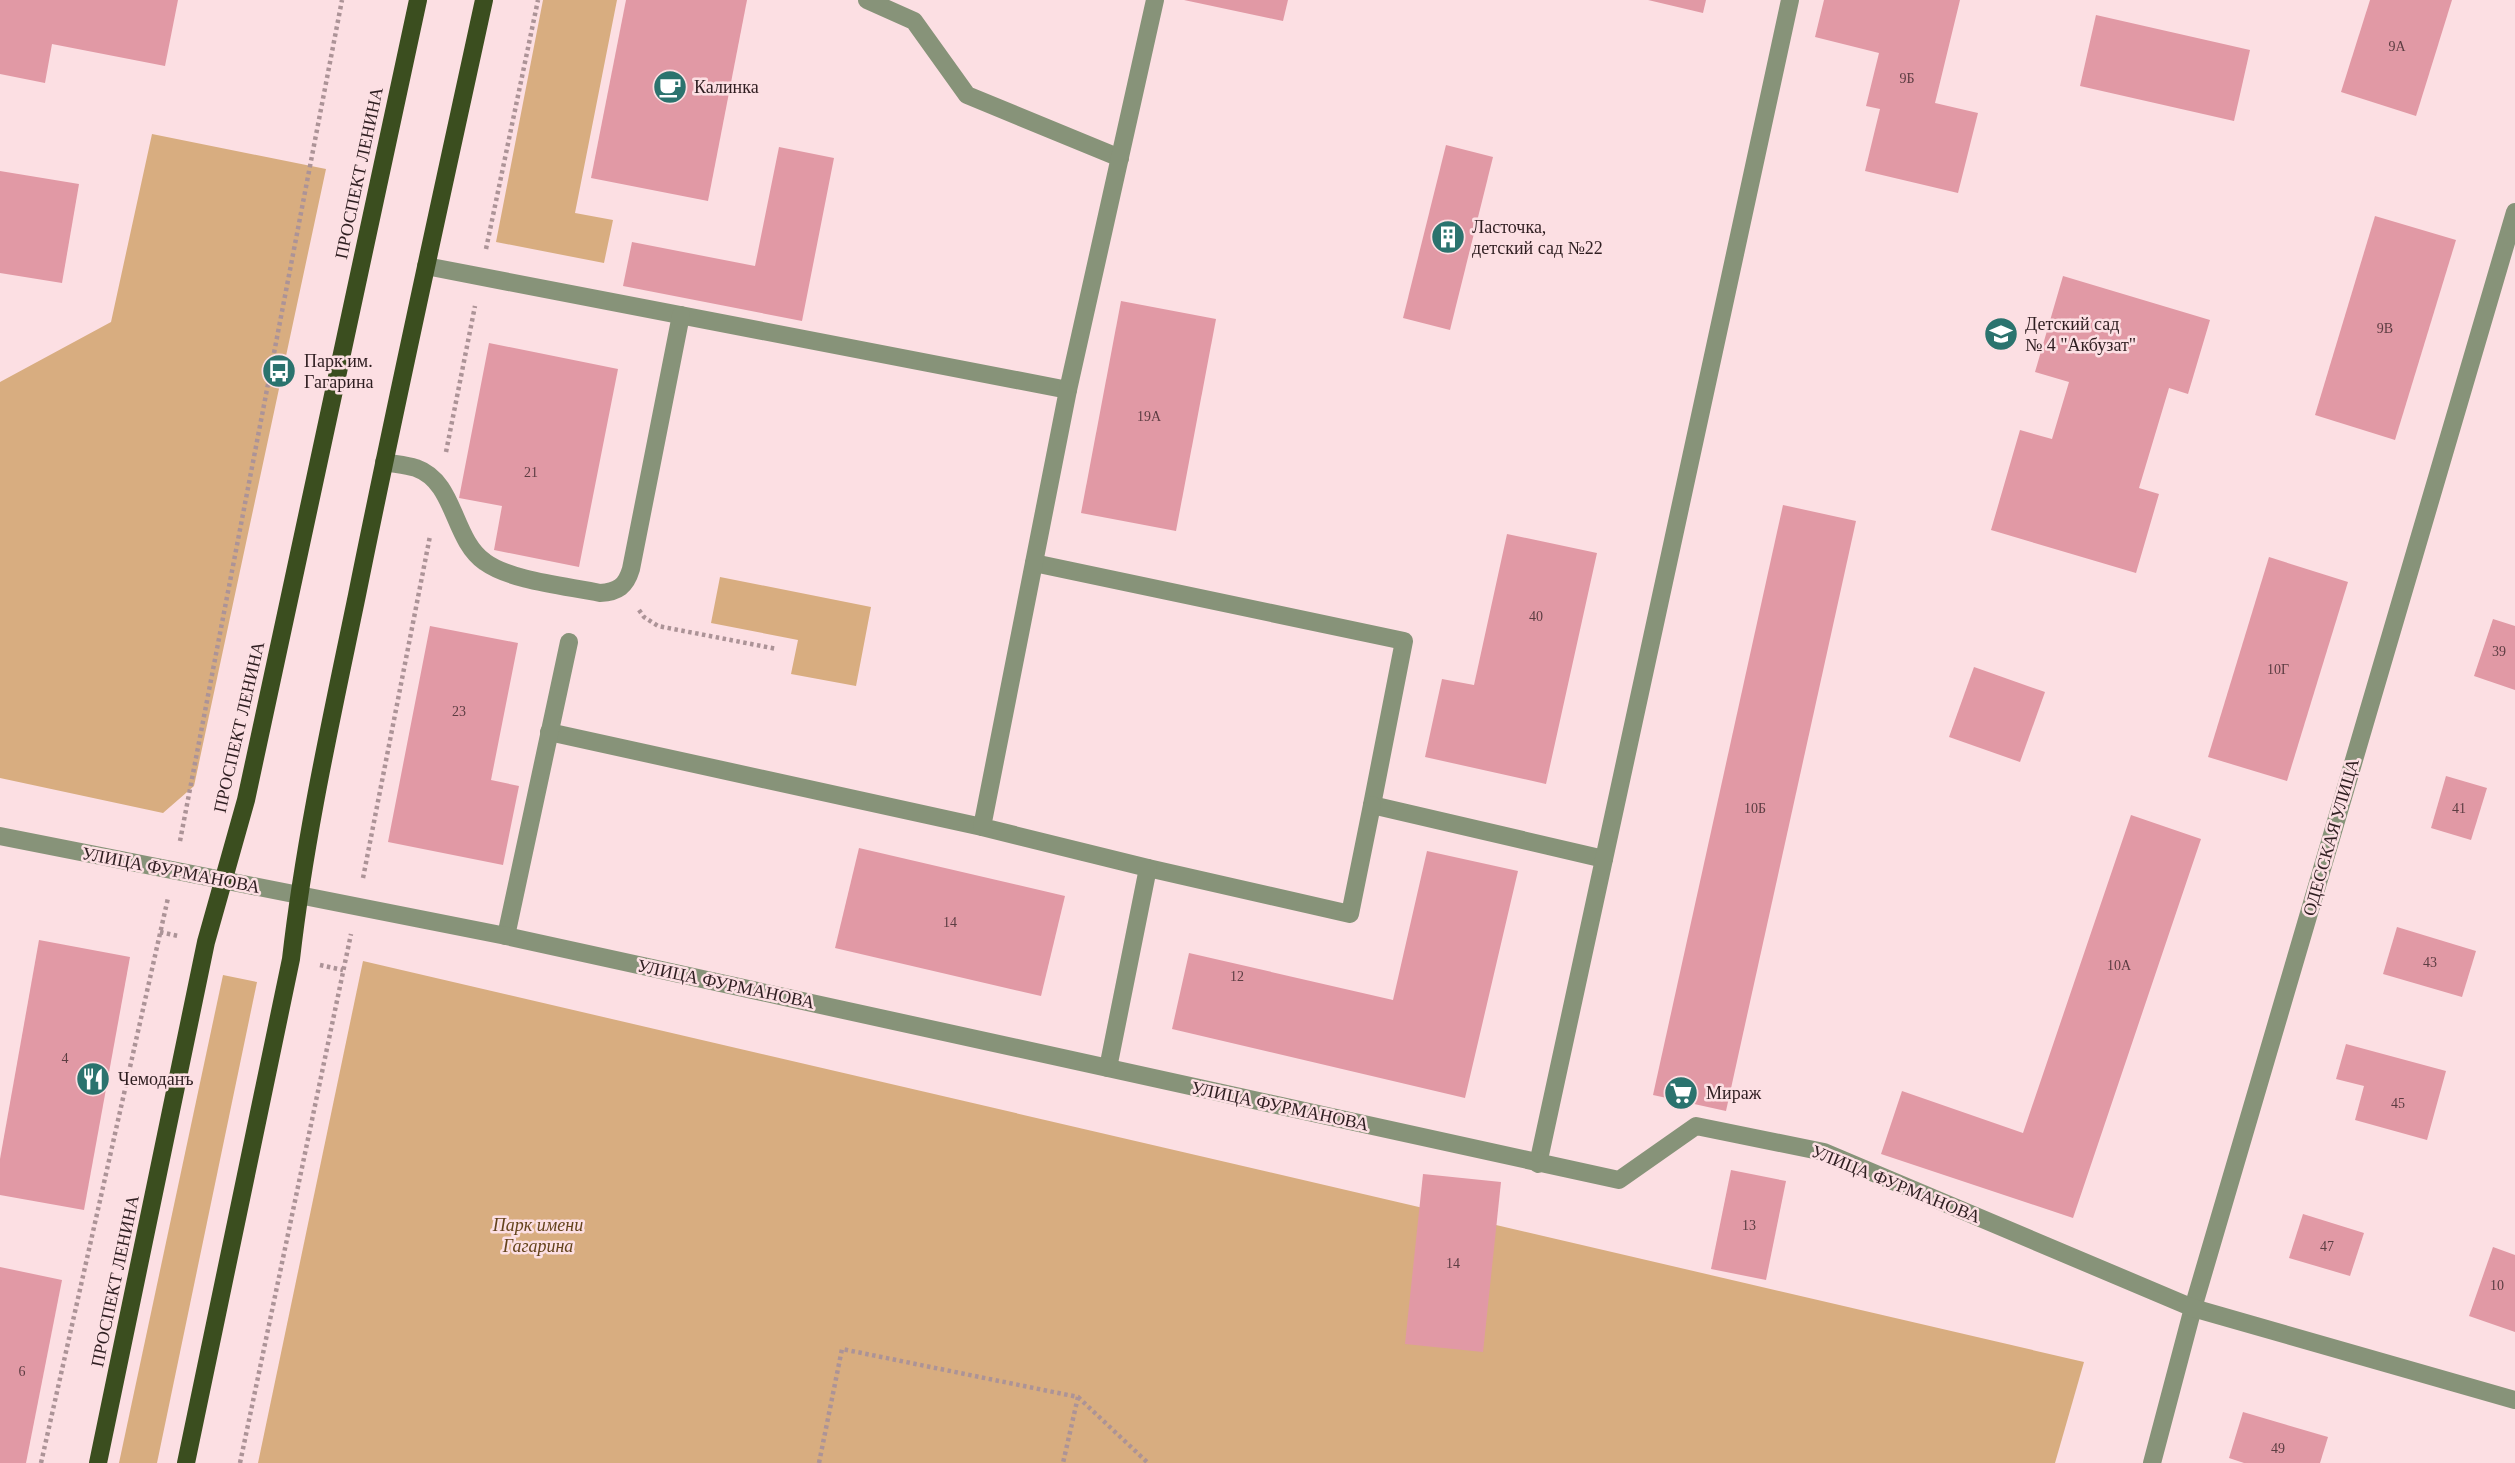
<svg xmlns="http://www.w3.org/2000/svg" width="2515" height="1463" font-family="'Times New Roman',serif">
<rect width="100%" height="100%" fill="#fcdfe3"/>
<!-- green -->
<g fill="#d8ad80">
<path d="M543,0H617L575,213L613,220L604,263L496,242Z"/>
<path d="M152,134L326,169L194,786L163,813L0,778V382L111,322Z"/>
<path d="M720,577L871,607L856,686L791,674L798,640L711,623Z"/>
<path d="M363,961L2084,1362L2055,1463H258Z"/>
<path d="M223,975L257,982L157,1463H119Z"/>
</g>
<!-- building -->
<g fill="#e199a5">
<path d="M0,0H178L165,66L52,44L45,83L0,74Z"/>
<path d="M626,0H747L708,201L591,178Z"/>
<path d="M1184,0H1288L1283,21Z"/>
<path d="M1648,0H1706L1703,13Z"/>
<path d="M1824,0H1960L1935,103L1978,113L1958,193L1865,171L1880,109L1866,106L1879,53L1815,37Z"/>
<path d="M2370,0H2452L2416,116L2341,92Z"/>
<path d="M2096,15L2250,50L2234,121L2080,86Z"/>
<path d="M1446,145L1493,157L1450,330L1403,318Z"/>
<path d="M779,147L834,158L802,321L623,286L632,242L755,266Z"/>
<path d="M0,171L79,184L62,283L0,273Z"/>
<path d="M2375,216L2456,240L2395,440L2315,415Z"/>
<path d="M2063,276L2210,320L2188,394L2169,388L2139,488L2159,494L2136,573L1991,530L2020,430L2052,439L2069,382L2035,372Z"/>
<path d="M1121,301L1216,319L1176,531L1081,513Z"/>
<path d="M489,343L618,369L579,567L494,550L502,506L459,498Z"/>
<path d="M1783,505L1856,521L1726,1111L1653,1095Z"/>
<path d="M1507,534L1597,553L1546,784L1425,757L1442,679L1474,685Z"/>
<path d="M2269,557L2348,582L2287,781L2208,757Z"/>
<path d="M2493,619L2515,626V690L2474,676Z"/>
<path d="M430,626L518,643L491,780L519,786L503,865L388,842Z"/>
<path d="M1974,667L2045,692L2020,762L1949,737Z"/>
<path d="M2446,776L2487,788L2471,840L2431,828Z"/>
<path d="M2131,815L2201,839L2073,1218L1881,1154L1902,1091L2023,1133Z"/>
<path d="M859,848L1065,896L1041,996L835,948Z"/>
<path d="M1427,851L1518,871L1465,1098L1172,1029L1189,953L1393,1000Z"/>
<path d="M2397,927L2476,951L2462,997L2383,974Z"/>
<path d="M39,940L130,957L84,1210L0,1195V1159Z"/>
<path d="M2346,1044L2446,1071L2427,1140L2355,1120L2364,1086L2336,1079Z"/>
<path d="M1731,1170L1786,1181L1766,1280L1711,1269Z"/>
<path d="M1423,1174L1501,1182L1483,1352L1405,1344Z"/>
<path d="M2303,1214L2364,1233L2350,1276L2289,1258Z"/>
<path d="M2493,1247L2515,1255V1332L2469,1316Z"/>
<path d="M0,1267L62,1280L26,1463H0Z"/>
<path d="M2243,1412L2328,1437L2320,1463H2244L2229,1458Z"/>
</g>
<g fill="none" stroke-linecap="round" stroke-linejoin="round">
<!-- path -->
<g stroke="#ac9397" stroke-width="4.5" stroke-dasharray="3.5 3.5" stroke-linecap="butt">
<path d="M486,249L538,0"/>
<path d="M446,452L475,306"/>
<path d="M639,610L644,617L658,626L777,649"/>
<path d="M180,841L342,0"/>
<path d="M363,878L430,536"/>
<path d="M160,932L178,936"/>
<path d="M320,965L343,970"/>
<path d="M1078,1397L1148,1463"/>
<path d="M41,1463L168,898"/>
<path d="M240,1463L351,934"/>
<path d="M819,1463L842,1349L1078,1397L1063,1463"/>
</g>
<!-- service -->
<g stroke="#879379" stroke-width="18">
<path d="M867,0L914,21L967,95L1120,158"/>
<path d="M426,266L1068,390"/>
<path d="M384,462C394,464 406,465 416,468C456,482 452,539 485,562C511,581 567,586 600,593C618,592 626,586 631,569L681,315"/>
<path d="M1034,563L1404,641L1372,805L1604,859"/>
<path d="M549,732L982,827"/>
<path d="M1148,868L1350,914L1372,805"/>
<path d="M506,936L569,642"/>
<path d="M1108,1068L1148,868L982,827L1068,390L1155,0"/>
</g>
<!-- minor -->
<g stroke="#879379" stroke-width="18">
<path d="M1538,1164L1790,0"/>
<path d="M2152,1463L2193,1308L2515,212"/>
</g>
<!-- tertiary -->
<path stroke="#879379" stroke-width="18" d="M0,836L506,936L1619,1180L1696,1126L1824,1152L2193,1308L2515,1400"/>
<!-- primary -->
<g stroke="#3b4e1f" stroke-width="18">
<path d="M98,1463L206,942L246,800L418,0"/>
<path d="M186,1463L291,959C305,836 332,716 357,595C397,396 441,198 484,0"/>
</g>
</g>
<!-- icons -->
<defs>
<g id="cafe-disc" transform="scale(1.75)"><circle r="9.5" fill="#2b736e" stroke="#fcdfe3"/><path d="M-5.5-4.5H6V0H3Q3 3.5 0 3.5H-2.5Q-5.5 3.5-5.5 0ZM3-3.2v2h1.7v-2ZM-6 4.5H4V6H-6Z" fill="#fff"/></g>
<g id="building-disc" transform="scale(1.75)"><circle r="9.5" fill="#2b736e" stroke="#fcdfe3"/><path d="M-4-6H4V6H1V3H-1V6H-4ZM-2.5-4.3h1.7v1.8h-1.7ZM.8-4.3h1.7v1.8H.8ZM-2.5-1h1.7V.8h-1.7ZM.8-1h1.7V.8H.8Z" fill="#fff"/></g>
<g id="school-disc" transform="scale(1.75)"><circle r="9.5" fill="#2b736e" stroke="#fcdfe3"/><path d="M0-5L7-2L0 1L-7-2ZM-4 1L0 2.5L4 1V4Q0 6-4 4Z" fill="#fff"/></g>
<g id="bus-disc" transform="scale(1.75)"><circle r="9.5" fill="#2b736e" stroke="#fcdfe3"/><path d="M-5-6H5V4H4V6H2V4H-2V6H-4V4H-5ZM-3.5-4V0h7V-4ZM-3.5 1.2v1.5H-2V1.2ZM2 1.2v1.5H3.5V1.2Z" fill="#fff"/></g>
<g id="restaurant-disc" transform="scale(1.75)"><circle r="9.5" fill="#2b736e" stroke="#fcdfe3"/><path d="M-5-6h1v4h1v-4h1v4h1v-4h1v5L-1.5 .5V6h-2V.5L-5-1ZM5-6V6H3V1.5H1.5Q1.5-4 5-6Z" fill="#fff"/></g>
<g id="supermarket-disc" transform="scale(1.75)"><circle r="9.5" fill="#2b736e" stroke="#fcdfe3"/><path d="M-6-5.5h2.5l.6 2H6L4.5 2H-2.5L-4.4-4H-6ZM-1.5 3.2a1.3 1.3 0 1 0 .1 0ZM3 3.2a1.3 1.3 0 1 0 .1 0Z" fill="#fff"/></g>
</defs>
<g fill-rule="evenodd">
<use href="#cafe-disc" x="670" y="87"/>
<use href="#building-disc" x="1448" y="237"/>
<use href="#school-disc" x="2001" y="334"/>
<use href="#bus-disc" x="279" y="371"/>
<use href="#restaurant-disc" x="93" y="1079"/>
<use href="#supermarket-disc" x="1681" y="1093"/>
</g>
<g text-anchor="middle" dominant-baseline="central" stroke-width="5" stroke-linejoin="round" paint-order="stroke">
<!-- number labels -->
<g font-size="14" fill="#5c3d42">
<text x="2397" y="46">9А</text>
<text x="1907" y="78">9Б</text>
<text x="2385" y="328">9В</text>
<text x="1149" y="416">19А</text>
<text x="531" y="472">21</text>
<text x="1536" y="616">40</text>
<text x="2499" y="651">39</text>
<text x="2278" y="669">10Г</text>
<text x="459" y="711">23</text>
<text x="1755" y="808">10Б</text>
<text x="2459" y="808">41</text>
<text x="950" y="922">14</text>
<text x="2430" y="962">43</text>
<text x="2119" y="965">10А</text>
<text x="1237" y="976">12</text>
<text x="65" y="1058">4</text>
<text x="2398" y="1103">45</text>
<text x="1749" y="1225">13</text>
<text x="2327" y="1246">47</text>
<text x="1453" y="1263">14</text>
<text x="2497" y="1285">10</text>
<text x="22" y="1371">6</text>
<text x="2278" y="1448">49</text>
</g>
<!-- poi labels -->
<g font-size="18" fill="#2f1e21" stroke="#fcdfe3" text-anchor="start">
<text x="694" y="87">Калинка</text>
<text x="1472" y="227">Ласточка,<tspan x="1472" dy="21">детский сад №22</tspan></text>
<text x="2025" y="324">Детский сад<tspan x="2025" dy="21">№ 4 "Акбузат"</tspan></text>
<text x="304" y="361">Парк им.<tspan x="304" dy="21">Гагарина</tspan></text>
<text x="118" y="1079">Чемоданъ</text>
<text x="1706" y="1093">Мираж</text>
</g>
<!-- street labels -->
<g font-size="18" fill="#2f1e21" stroke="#fcdfe3">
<text transform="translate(359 173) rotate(-78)">ПРОСПЕКТ ЛЕНИНА</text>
<text transform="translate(239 727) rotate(-77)">ПРОСПЕКТ ЛЕНИНА</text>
<text transform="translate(2331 837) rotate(-74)">ОДЕССКАЯ УЛИЦА</text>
<text transform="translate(171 870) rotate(11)">УЛИЦА ФУРМАНОВА</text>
<text transform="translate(726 984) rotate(12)">УЛИЦА ФУРМАНОВА</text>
<text transform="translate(1280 1106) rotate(12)">УЛИЦА ФУРМАНОВА</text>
<text transform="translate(1896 1184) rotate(22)">УЛИЦА ФУРМАНОВА</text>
<text transform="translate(115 1281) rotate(-78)">ПРОСПЕКТ ЛЕНИНА</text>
</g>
<!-- park labels -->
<g font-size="18" font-style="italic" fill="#64431b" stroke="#fcdfe3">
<text x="538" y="1225">Парк имени<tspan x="538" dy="21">Гагарина</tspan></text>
</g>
</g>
</svg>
